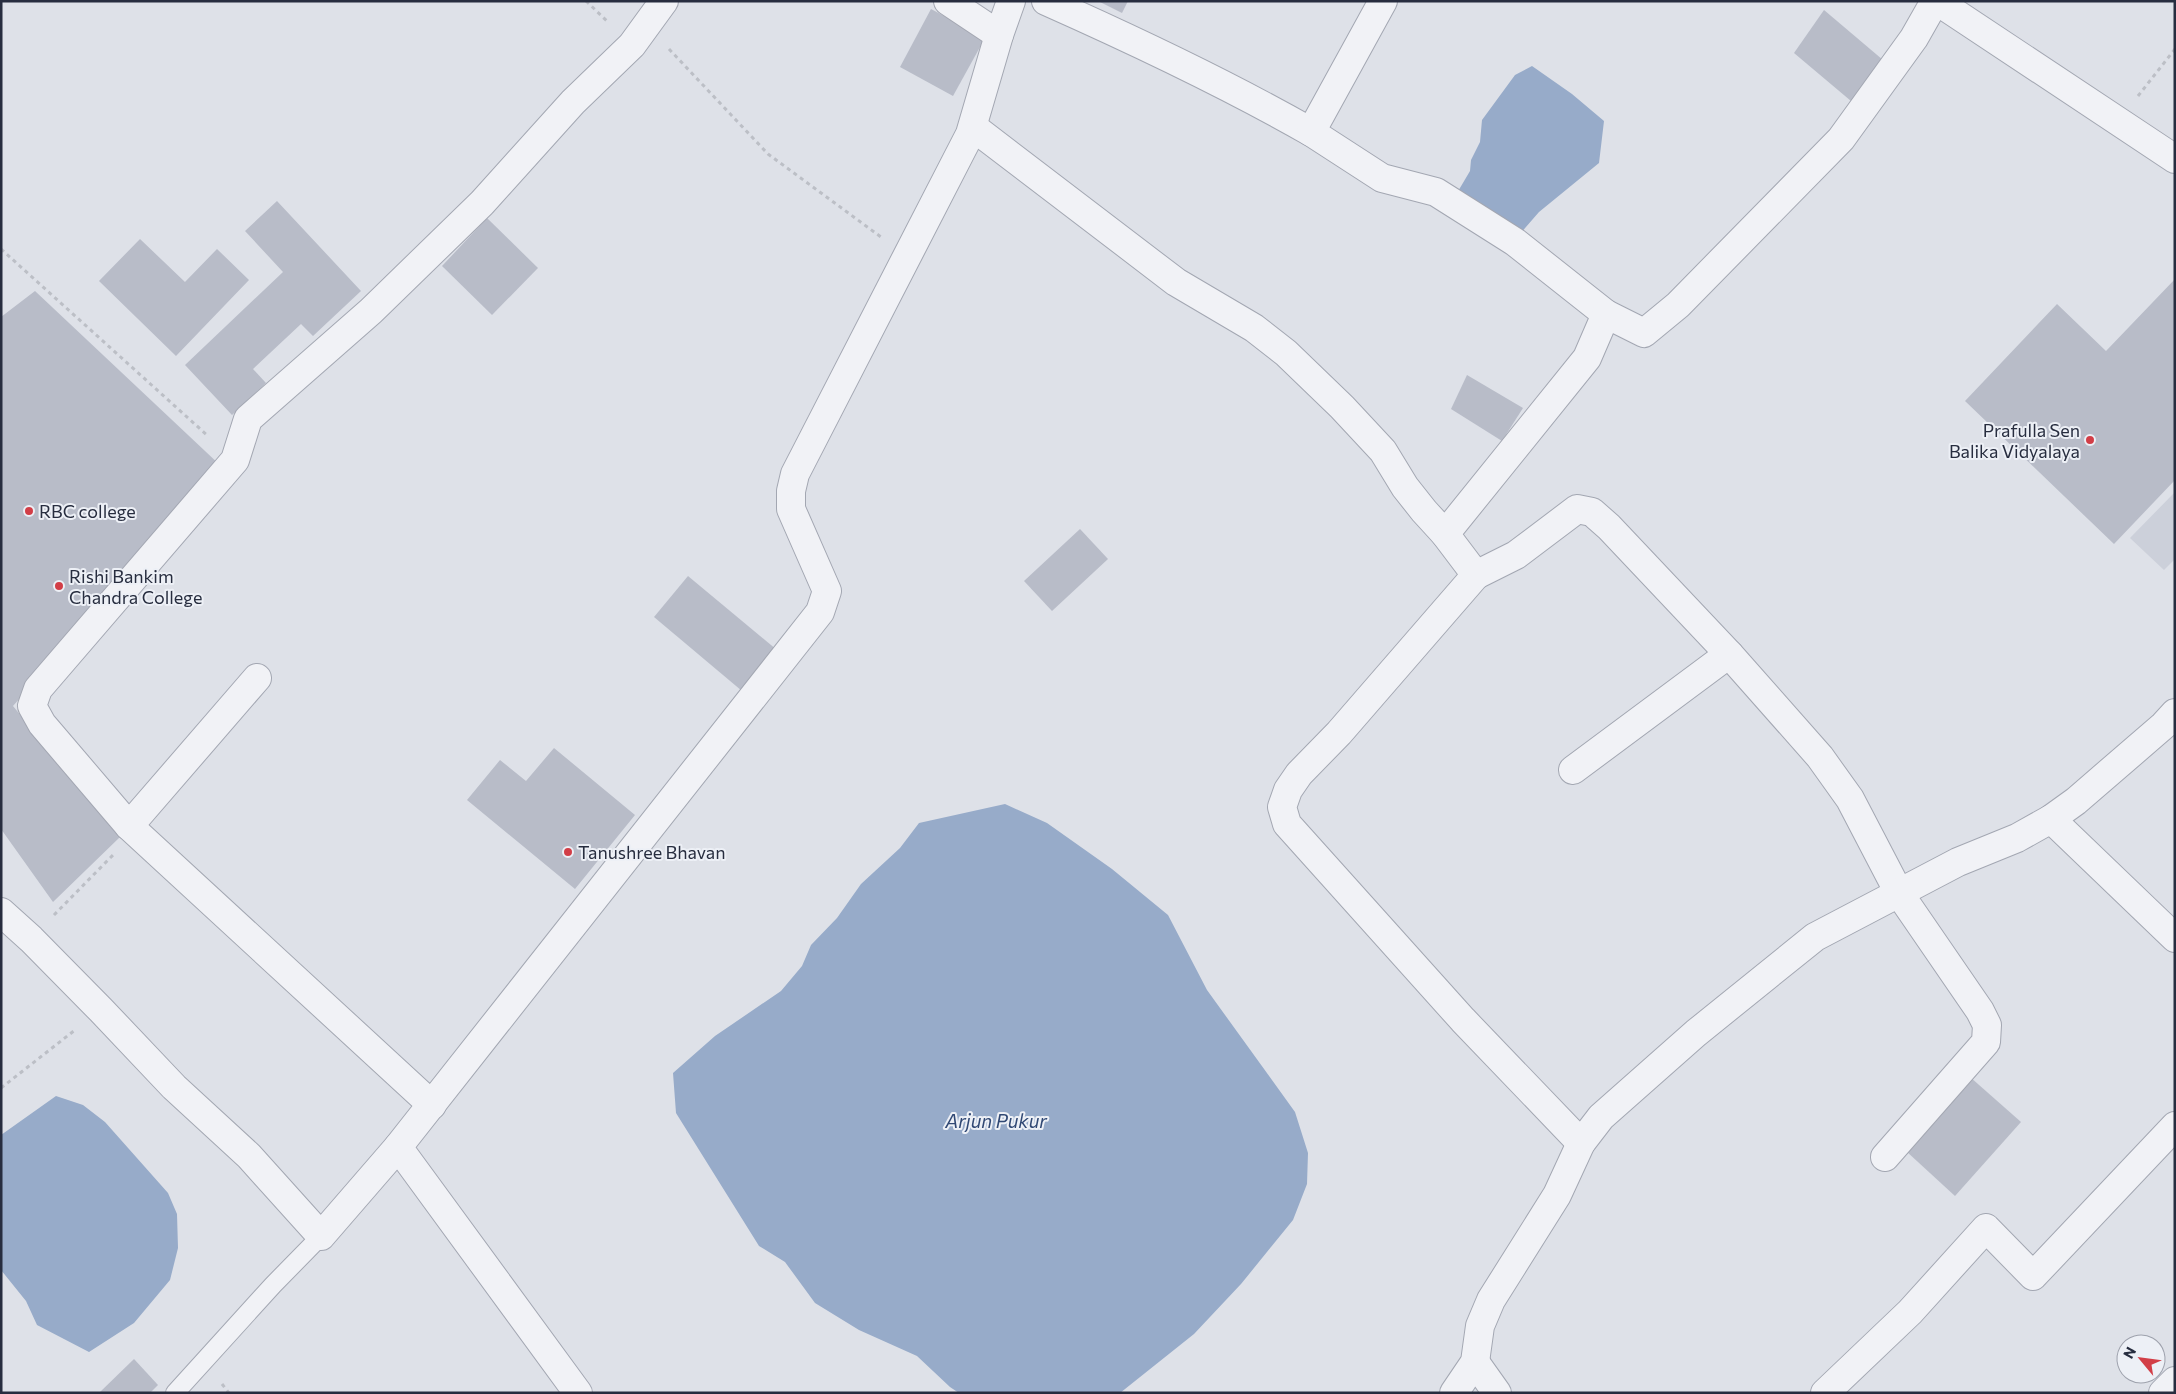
<svg xmlns="http://www.w3.org/2000/svg" width="2176" height="1394" font-family="Commissioner,sans-serif">
<rect width="100%" height="100%" fill="#dee1e8"/>
<!-- built -->
<path fill="#ccd0da" d="M2175,492V559L2164,570L2130,538Z"/>
<!-- water -->
<g fill="#97abc9">
<path d="M1532,66L1572,94L1604,121L1599,163L1539,212L1519,235L1457,193L1470,171L1471,160L1480,142L1482,120L1515,75Z"/>
<path d="M1005,804L1047,823L1112,869L1168,915L1207,990L1295,1112L1308,1153L1307,1184L1293,1220L1241,1284L1194,1334L1120,1393H959L950,1387L917,1356L859,1330L815,1303L785,1262L759,1246L676,1113L673,1073L715,1036L781,991L802,966L811,945L837,918L861,884L900,848L919,823Z"/>
<path d="M56,1096L83,1105L105,1122L168,1193L177,1214L178,1248L170,1280L134,1323L89,1352L37,1325L26,1301L1,1270V1135Z"/>
</g>
<!-- building -->
<g fill="#b8bcc8">
<path d="M1098,1H1128L1122,13Z"/>
<path d="M931,9L985,38L953,96L900,67Z"/>
<path d="M1824,10L1883,60L1851,101L1794,53Z"/>
<path d="M277,201L361,291L313,336L301,324L253,369L266,383L232,415L185,365L283,272L245,231Z"/>
<path d="M487,218L538,268L492,315L442,266Z"/>
<path d="M140,239L185,282L217,249L249,280L176,356L99,281Z"/>
<path d="M2175,279V480L2114,544L1965,401L2057,304L2106,351Z"/>
<path d="M35,291L222,467L13,706L120,837L53,902L1,829V317Z"/>
<path d="M1467,375L1523,408L1502,441L1451,409Z"/>
<path d="M1080,529L1108,559L1052,611L1024,581Z"/>
<path d="M688,576L777,650L742,691L654,617Z"/>
<path d="M554,748L635,815L575,889L467,800L500,760L526,781Z"/>
<path d="M1970,1077L2021,1122L1955,1196L1906,1151Z"/>
<path d="M134,1359L158,1385L150,1393H99Z"/>
</g>
<g fill="none" stroke-linecap="round" stroke-linejoin="round">
<!-- service casing -->
<g stroke="#a3a7b2" stroke-width="20">
<path id="service" d="M175,1393L273,1285L321,1236"/>
</g>
<!-- minor casing -->
<g stroke="#a3a7b2" stroke-width="30">
<g id="minor">
<path d="M948,1L999,35"/>
<path d="M1046,1C1136,41 1225,83 1311,132"/>
<path d="M1383,1L1311,132L1382,178L1436,192L1515,242L1606,314L1587,358L1445,534"/>
<path d="M1937,1L2175,159"/>
<path d="M973,127L1176,282L1254,328L1286,353L1342,407L1383,451L1405,487L1424,511L1445,534L1476,575L1339,733L1299,774L1288,790L1282,807L1287,824L1463,1020L1581,1143"/>
<path d="M1606,314L1644,333L1678,305L1841,139L1914,38L1935,1"/>
<path d="M1476,575L1516,555L1577,509L1592,512L1609,527L1729,654L1820,757L1850,799L1899,893L1980,1011L1987,1025L1986,1042L1885,1157"/>
<path d="M1573,770L1729,654"/>
<path d="M2051,819L2175,938"/>
<path d="M129,826L257,678"/>
<path d="M1,912L31,939L101,1010L174,1087L249,1156L321,1236L398,1147"/>
<path d="M432,1105L129,826L42,724L32,706L38,689L235,460L248,419L371,311L482,203L573,102L632,45L664,1"/>
<path d="M1475,1362L1497,1393"/>
<path d="M578,1393L398,1147L820,612L827,591L791,509V491L795,474L970,134L999,35L1011,1"/>
<path d="M1454,1393L1475,1362L1480,1326L1491,1300L1557,1195L1581,1143L1601,1117L1696,1033L1815,937L1958,862L2017,838L2051,819L2076,801L2164,725L2175,713"/>
<path d="M1825,1393L1910,1312L1986,1228L2033,1276L2175,1126"/>
<path d="M2163,1393L2175,1381"/>
</g>
</g>
<!-- path -->
<g stroke="#bcbfc6" stroke-width="3" stroke-dasharray="4 4" stroke-linecap="butt">
<path d="M586,1L608,22"/>
<path d="M669,49L768,154L881,237"/>
<path d="M2138,96L2175,49"/>
<path d="M1,249L208,436"/>
<path d="M54,915L113,855"/>
<path d="M1,1088L75,1030"/>
<path d="M222,1384L229,1393"/>
</g>
<!-- service -->
<use href="#service" stroke="#f1f2f6" stroke-width="18"/>
<!-- minor -->
<use href="#minor" stroke="#f1f2f6" stroke-width="28"/>
</g>
<!-- markers -->
<g fill="#d23e47" stroke="#edf0f6" stroke-width="2">
<circle cx="2090" cy="440" r="5"/>
<circle cx="29" cy="511" r="5"/>
<circle cx="59" cy="586" r="5"/>
<circle cx="568" cy="852" r="5"/>
</g>
<g text-anchor="middle" dominant-baseline="central" stroke-width="4" stroke-linejoin="round" paint-order="stroke">
<!-- poi labels -->
<g font-size="18" fill="#272d3f" stroke="#edf0f6" text-anchor="start">
<text x="2080" y="430" text-anchor="end">Prafulla Sen<tspan x="2080" dy="21">Balika Vidyalaya</tspan></text>
<text x="39" y="511">RBC college</text>
<text x="69" y="576">Rishi Bankim<tspan x="69" dy="21">Chandra College</tspan></text>
<text x="578" y="852">Tanushree Bhavan</text>
</g>
<!-- water labels -->
<g font-size="19" font-style="italic" fill="#304874" stroke="#edf0f6">
<text x="996" y="1120">Arjun Pukur</text>
</g>
</g>
<!-- border -->
<rect width="2176" height="1394" fill="none" stroke="#272d3f" stroke-width="5"/>
<!-- north arrow -->
<g transform="translate(2141 1359) rotate(299)"><circle r="24" fill="#edf0f6" stroke="#9ea2ad"/>
<path d="M0-4L9 19L0 12L-9 19Z" fill="#d23e47"/>
<text y="-8" font-size="14" font-weight="bold" text-anchor="middle" fill="#272d3f">N</text>
</g>
</svg>
